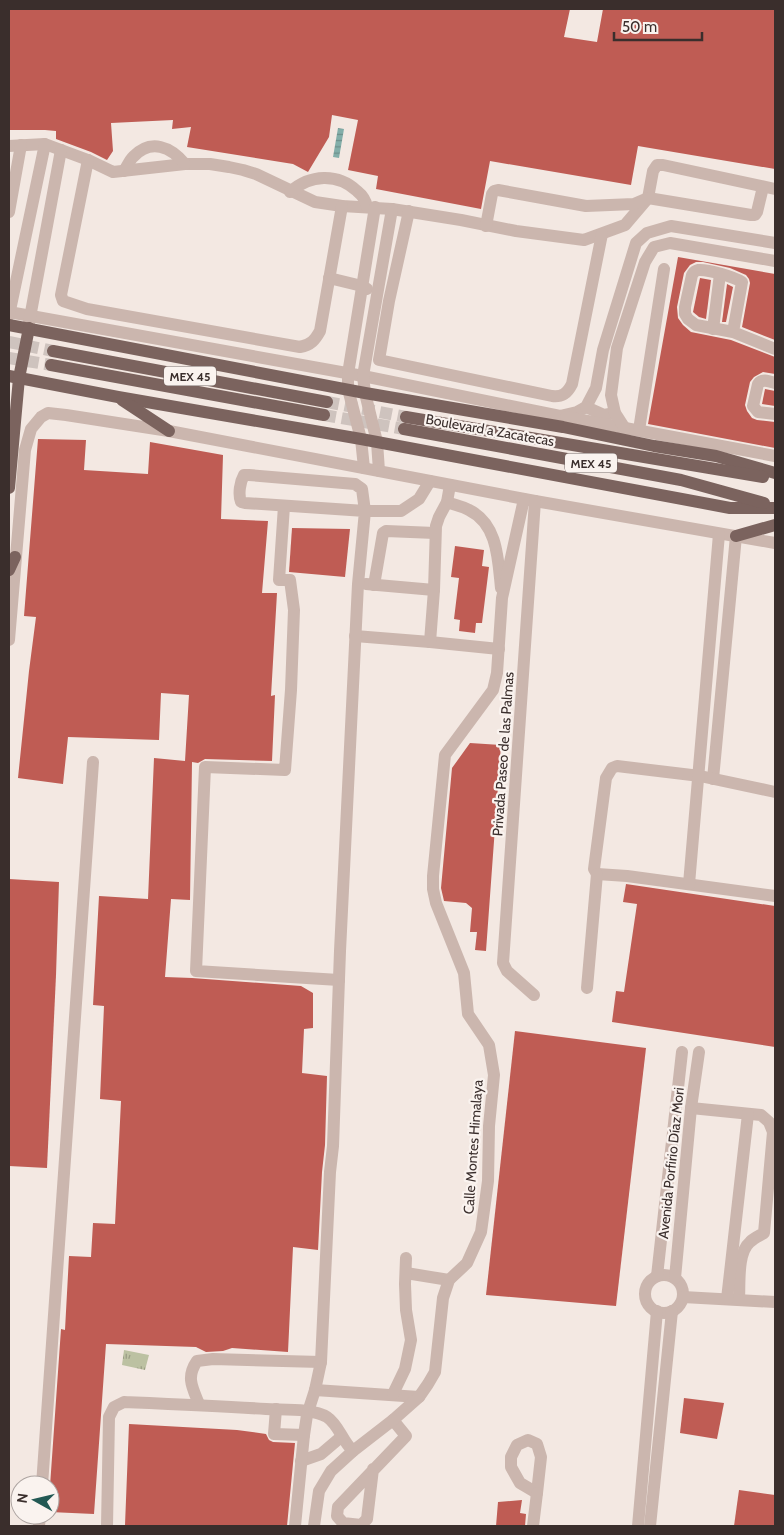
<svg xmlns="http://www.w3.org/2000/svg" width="784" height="1535" font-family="Cabin,sans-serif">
<defs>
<pattern id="park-tufts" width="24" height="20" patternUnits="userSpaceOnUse" patternTransform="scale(1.25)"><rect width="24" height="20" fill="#bcc1a2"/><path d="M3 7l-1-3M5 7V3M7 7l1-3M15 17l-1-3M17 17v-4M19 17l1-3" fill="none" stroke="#9a9d84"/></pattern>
<pattern id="water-rules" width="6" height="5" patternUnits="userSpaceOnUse" patternTransform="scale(1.25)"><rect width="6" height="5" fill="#83aea9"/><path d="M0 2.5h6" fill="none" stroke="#6c8e8a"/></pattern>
</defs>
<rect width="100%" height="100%" fill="#f3e8e2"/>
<!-- park -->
<path fill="url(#park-tufts)" d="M124,1350L149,1355L145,1370L122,1365Z"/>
<!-- water -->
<path fill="url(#water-rules)" d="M338,128L344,129L339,158L333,157Z"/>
<!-- building -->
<g fill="#bf5c54">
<path d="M9,9H570L564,37L597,42L603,9H775V169L638,146L631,185L490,161L481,209L376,189L378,176L348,170L358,120L332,115L329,137L308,172L293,164L187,147L191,127L172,129L173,120L111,123L113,151L107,160L91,152L56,139V131L45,130H9Z"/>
<path d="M678,257L775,274V340L742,327L750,283L749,279L746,275L730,268L703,262H696L690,265L684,273L677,307L678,318L683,325L691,332L731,340L775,357V374L763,372L754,377L750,382L745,405L747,411L752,418L757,420L775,422V448L648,424Z"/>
<path d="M700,278L711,280L706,319L699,317L693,312Z"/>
<path d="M727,284L733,287L726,322H722Z"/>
<path d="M765,389L775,391V406L762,404Z"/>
<path d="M38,439L86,440L84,470L148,474L150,442L223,455L221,519L268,521L262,593H277L271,696L275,695L272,761L205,759L198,763L192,762L190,900L171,899L165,977L192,978L301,986L313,993V1028L304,1029L302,1073L327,1076L325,1145L322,1172L318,1250L293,1247L288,1352L232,1348L223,1351L206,1352L196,1347L106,1344L94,1514L50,1512V1486L61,1329L65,1330L69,1256L91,1257L93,1223L115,1224L121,1101L100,1099L104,1006L93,1005L99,896L148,899L154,758L185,761L189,695L161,693L159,740L68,737L63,784L18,778L29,671L36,617L24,616Z"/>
<path d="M292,528L350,529L345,577L289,572Z"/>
<path d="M455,546L484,550L482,566L489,567L482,623H476L475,633L459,631L460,620L454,619L459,578L451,577Z"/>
<path d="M470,743L501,745L486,951L475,950L477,932H470L472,908L466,903L444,901L441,888L452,768Z"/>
<path d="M9,879L59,882L56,975L47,1168L9,1166Z"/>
<path d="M626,884L775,906V1047L612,1022L616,991L624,992L637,904L623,902Z"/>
<path d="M515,1031L646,1048L616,1306L486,1295Z"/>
<path d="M684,1398L724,1403L717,1439L680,1433Z"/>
<path d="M129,1424L237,1430L266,1434L269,1440L273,1442L295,1443L287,1526H158L125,1525Z"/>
<path d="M739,1490L775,1495V1526H734Z"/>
<path d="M522,1500L520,1513L526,1514L525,1526H496L498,1502Z"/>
</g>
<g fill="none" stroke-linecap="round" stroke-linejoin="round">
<!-- major-tunnel -->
<g stroke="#cec3be" stroke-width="12" stroke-dasharray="12 6" stroke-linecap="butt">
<path d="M9,342L53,351"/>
<path d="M9,358L51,365"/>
<path d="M327,402L406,417"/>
<path d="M324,415L404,429"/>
</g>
<!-- minor -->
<g stroke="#cbb6ae" stroke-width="12">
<path d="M9,146L45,144L88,160L113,172L185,164H210L229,167L243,170L256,174L315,202L342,206L392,209L461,220L516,231L584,240L625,225L648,198L653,171L657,165H663L775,189"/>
<path d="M88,160L61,295L63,301L87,309L300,347C311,345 315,340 320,331L342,206"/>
<path d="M124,171C127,167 129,161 133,157C151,138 171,147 185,164"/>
<path d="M290,192C310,174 338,173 357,191C362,195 366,201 367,207"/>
<path d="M409,211L389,301L379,360L552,396C562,397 567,394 572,384L602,234"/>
<path d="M9,212L21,145"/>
<path d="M486,226L492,194L494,191L498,190L586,206L634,204L648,198L751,215H755L757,212L763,187"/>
<path d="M329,278L362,286L367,289"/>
<path d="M9,312L363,376L560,416L577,412L586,407L596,388L603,350L636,243L647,233L671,226L775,243"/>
<path d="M9,315L45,144"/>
<path d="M29,323L61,150"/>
<path d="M713,329L720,274"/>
<path d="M733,332L742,282C734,277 708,269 698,270C694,271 694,272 692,275L685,307V314L688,319L696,325L733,332L775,349"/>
<path d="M775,383C769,381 762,378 758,384L753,406L758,412L775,414"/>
<path d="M586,407L604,415L615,413"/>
<path d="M566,417L775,456"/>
<path d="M639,430L664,269"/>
<path d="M622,439L624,427L615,413L611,395L617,348L645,262L654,247L670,243L775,261"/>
<path d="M364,468L361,439L348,389V374L375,207"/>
<path d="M379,471L377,442L365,393L363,376L392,209"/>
<path d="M447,502C454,505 462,506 469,510C498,524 498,560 501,588"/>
<path d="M284,506L279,580H290L294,610L291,690L285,770L205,767L196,971L339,980"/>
<path d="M366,584L434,590"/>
<path d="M374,585L383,533L386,531L435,533"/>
<path d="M355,636L430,642L499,649"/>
<path d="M9,640L25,450L31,429L41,417L48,413L66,415L169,431L535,501L775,543"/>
<path d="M430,642L434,590L436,526L439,517L447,502L450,485"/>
<path d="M713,779L736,536"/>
<path d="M775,792L700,776L617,766L612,768L606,778L594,869L597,874L627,876L775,896"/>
<path d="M689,884L719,534"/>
<path d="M587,988L597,874"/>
<path d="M534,995L507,971L503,963L535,501"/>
<path d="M691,1108L761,1115L769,1122L773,1132L764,1233C759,1236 754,1238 750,1242C737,1253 740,1284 739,1299"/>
<path d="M406,1273L449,1280"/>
<circle cx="664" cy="1294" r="19"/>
<path d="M657,1276L682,1052"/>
<path d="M675,1278L691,1108L699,1052"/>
<path d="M683,1297L775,1302"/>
<path d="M727,1299L748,1114"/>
<path d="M315,1390L419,1397"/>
<path d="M393,1394L405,1369L411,1340L406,1310L405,1284L406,1258"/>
<path d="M199,1404C192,1387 186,1377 197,1361L213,1359L321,1362"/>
<path d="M276,1409L274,1434L304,1435"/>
<path d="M528,1440L537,1444L541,1457L537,1493L520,1483L511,1467V1457L517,1445Z"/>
<path d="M301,1461L321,1454L341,1437"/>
<path d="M373,1469L367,1519L361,1525L343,1523L337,1516L338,1507L406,1436L393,1420"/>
<path d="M42,1485L93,762"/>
<path d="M39,1526L40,1515"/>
<path d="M107,1526L109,1417L114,1407L124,1402C171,1404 219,1406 266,1409C283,1410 313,1408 327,1417C339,1425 342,1441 353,1451"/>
<path d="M295,1526L304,1435L307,1415L315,1390L321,1362L330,1172L333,1146L340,951L358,584L365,511L362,489L355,484L249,475H244C240,482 238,494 241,502L245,503L365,511H401L419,499L430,481"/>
<path d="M314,1526L319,1491L331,1471L353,1451L393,1420L419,1397L428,1384L435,1372L443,1298L449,1280L467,1263L481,1232L488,1181L489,1126L494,1075L489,1045L468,1014L464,973L436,903L433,889V876L445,755L493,690L497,673L502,598L524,499"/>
<path d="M533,1526L537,1493"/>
<path d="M638,1526L657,1311"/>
<path d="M650,1526L672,1311"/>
</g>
<!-- major -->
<g stroke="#7b635e" stroke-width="12">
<path d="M9,325L365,393L563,427L654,446L716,456L775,473"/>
<path d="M53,351L327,402"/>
<path d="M51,365L324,415"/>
<path d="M9,376L118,397L361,439L730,508H775"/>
<path d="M122,400L169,431"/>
<path d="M406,417L763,477"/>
<path d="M404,429L681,480L764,503"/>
<path d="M9,488L19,378L29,328"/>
<path d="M736,536L775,525"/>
<path d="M9,570L15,557"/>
</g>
</g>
<g text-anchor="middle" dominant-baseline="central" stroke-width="4.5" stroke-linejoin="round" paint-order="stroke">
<!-- shield labels -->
<g fill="#faf3ef" stroke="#746966" stroke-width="1">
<rect x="164" y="366.5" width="52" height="19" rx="4"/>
<rect x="565" y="453.5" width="52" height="19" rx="4"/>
</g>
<g font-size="12" font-weight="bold" fill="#3a2e2c">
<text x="190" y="376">MEX 45</text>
<text x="591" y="463">MEX 45</text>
</g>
<!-- street labels -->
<g font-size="14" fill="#3a2e2c" stroke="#faf3ef">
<text transform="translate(490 430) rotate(10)">Boulevard a Zacatecas</text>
<text transform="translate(503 754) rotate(-86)">Privada Paseo de las Palmas</text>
<text transform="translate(473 1147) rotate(-86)">Calle Montes Himalaya</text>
<text transform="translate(671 1163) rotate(-84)">Avenida Porfirio Díaz Mori</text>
</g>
</g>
<!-- border -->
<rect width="784" height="1535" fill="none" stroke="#3a2e2c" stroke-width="20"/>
<!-- north arrow -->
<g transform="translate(35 1500) rotate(278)"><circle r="24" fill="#faf3ef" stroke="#ada4a1"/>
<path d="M0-4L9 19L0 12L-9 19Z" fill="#235954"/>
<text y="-8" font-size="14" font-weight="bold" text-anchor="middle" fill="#3a2e2c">N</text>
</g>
<!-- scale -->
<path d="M614 32v8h88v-8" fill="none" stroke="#3a2e2c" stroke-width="2.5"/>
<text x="622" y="32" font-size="15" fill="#3a2e2c" stroke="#faf3ef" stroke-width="4" paint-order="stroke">50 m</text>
</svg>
